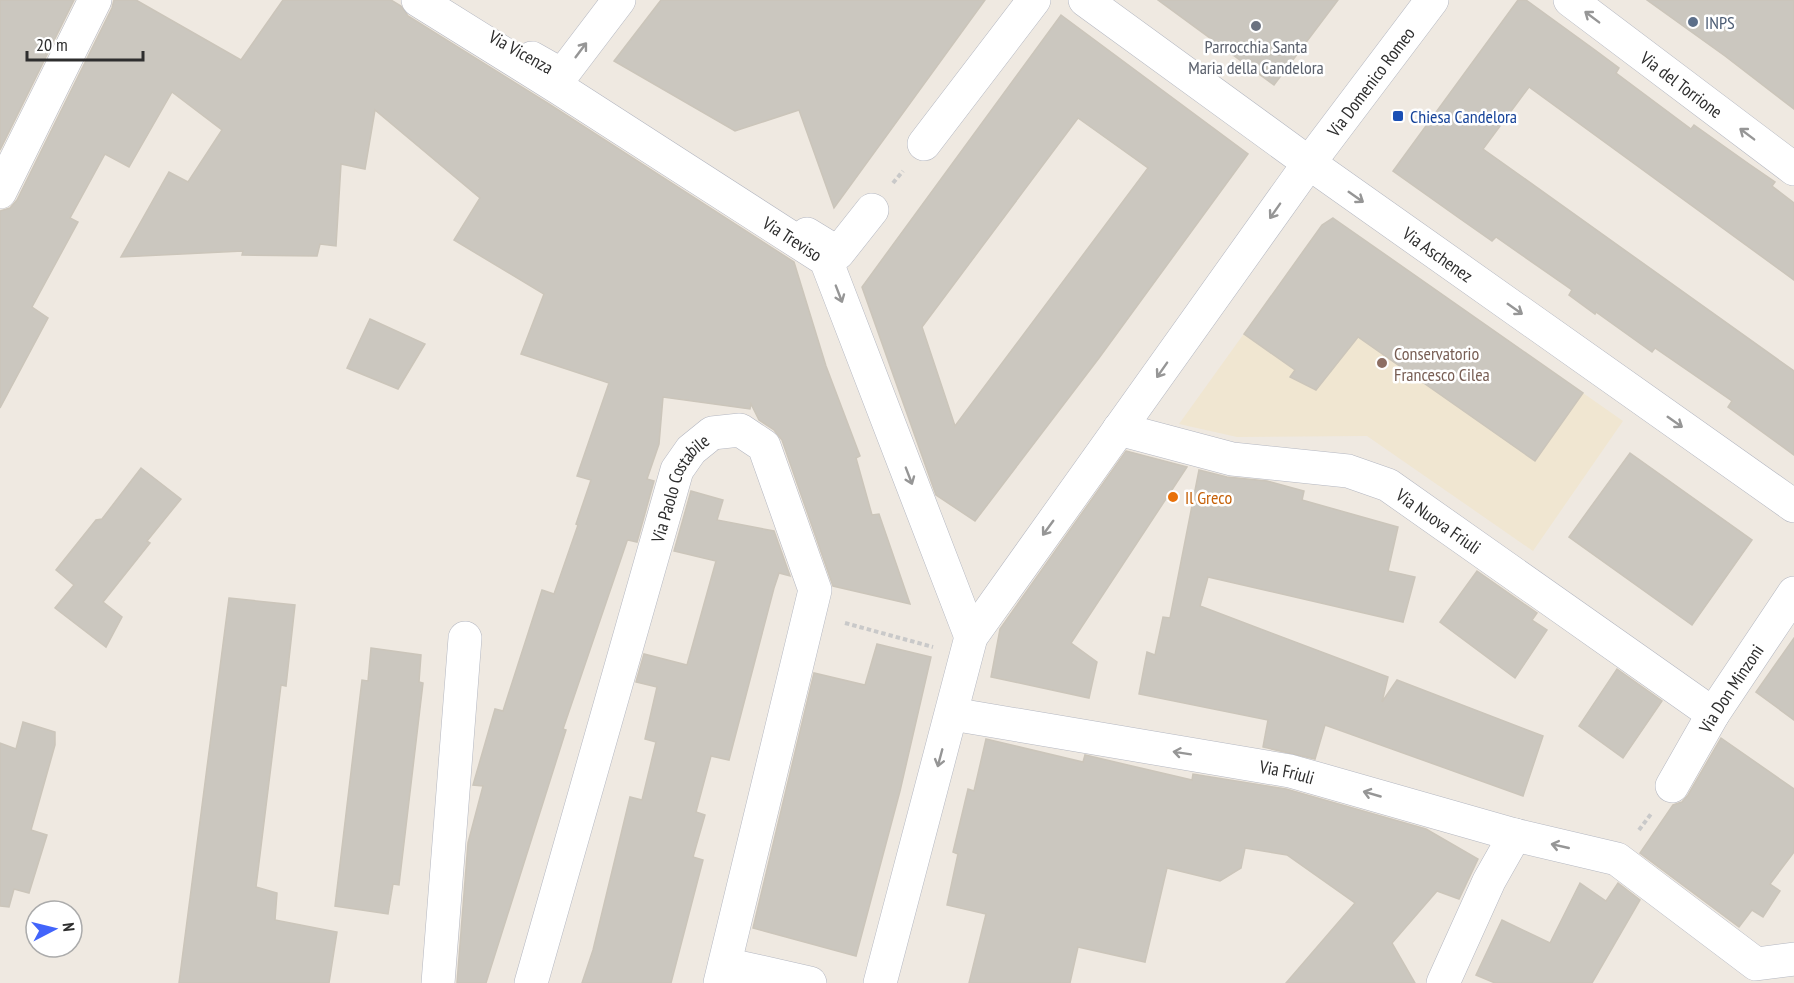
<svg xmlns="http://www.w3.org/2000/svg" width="1794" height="983" font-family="'PT Sans Narrow',sans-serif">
<rect width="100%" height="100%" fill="#efe9e1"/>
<!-- education -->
<path fill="#f0e6d1" d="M1331,220L1337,221L1623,421L1533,551L1367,436L1237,437L1179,424L1322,225Z"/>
<!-- building -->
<g fill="#cbc7bf" stroke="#cbc5ba" stroke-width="1.5" fill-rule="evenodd">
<path d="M0,0H74L0,150Z"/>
<path d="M114,0H136L241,60L283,0H391L401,6L408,16L549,104L794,262L826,366L860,456L856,458L872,515L879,514L910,604L833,586L782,440L774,430L759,420L751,404L750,409L663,397L659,444L647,479L654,481L637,542L628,540L627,541L563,729L566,730L486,983H457L468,843L483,786L473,785L495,709L503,711L542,590L554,594L578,525L576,524L591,480L577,476L609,383L521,354L544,294L454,240L480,198L375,110L365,169L341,164L336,246L320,244L317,256L242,255L243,251L121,257L169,172L188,182L222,130L172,92L129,167L105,154L70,218L78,222L32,307L48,318L0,408V211L10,208L17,200L112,8Z"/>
<path d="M661,0H985L834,208L799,110L735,131L614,61Z"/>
<path d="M1158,0H1338L1274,85Z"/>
<path d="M1518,0H1526L1595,50L1619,68L1616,73L1691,129L1694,125L1749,164L1775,182L1772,186L1794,203V280L1529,87L1483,149L1794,371V455L1728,407L1732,401L1655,348L1652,352L1596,312L1595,314L1569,295L1572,290L1496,237L1492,241L1459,218L1393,171Z"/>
<path d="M1647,0H1794V109L1725,56Z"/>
<path d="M1061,15L1248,154L1099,358L975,521L936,495L862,287ZM1078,118L1148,168L955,426L922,327Z"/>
<path d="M1333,218L1583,393L1535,461L1358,337L1316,390L1290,377L1295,370L1244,334L1322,225Z"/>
<path d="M370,319L425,344L398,389L347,368Z"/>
<path d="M1126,451L1187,467L1071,643L1097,662L1089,698L991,677L1000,629Z"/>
<path d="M1630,453L1752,540L1692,625L1569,537Z"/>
<path d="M141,468L181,499L147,541L150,543L103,602L122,617L106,647L55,608L74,585L56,570L96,520L102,519Z"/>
<path d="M1199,470L1227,477L1267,481L1304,491L1302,500L1398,527L1388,571L1415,577L1403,622L1208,577L1200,606L1388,677L1382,702L1397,680L1543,736L1523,796L1325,725L1315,759L1263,747L1268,720L1139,694L1147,652L1155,655L1163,617L1170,618Z"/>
<path d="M691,491L723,500L717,520L774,531L790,576L779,573L774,588L729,760L711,756L696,812L705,815L693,857L703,860L671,983H582L593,950L630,797L642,800L656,742L645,739L657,687L636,682L644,654L687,665L716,561L674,551Z"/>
<path d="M1477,571L1537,613L1532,620L1547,630L1515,678L1440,622Z"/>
<path d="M229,598L295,605L286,686L281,685L256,887L277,893L275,920L337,932L329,983H179Z"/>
<path d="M1794,638V720L1756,692Z"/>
<path d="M877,644L931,657L900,791L856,956L753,928L814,673L865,685Z"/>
<path d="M371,648L421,655L419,682L423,683L399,885L393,884L388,914L335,906L362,680L368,681Z"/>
<path d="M1617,669L1662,701L1623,758L1579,726Z"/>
<path d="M23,722L55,732V745L31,830L47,835L29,893L14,889L9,907L0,906V743L16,749Z"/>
<path d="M1721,738L1794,789V852L1770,884L1780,891L1763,917L1752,910L1739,927L1640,853L1673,805L1682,802L1688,795Z"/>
<path d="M986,739L1083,762L1085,755L1192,780L1193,774L1286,789L1426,829L1478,859L1459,899L1437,891L1392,943L1415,983H1286L1355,903L1287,855L1245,848L1241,868L1220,881L1167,868L1145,962L1078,947L1070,983H969L986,914L947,905L958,854L953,852L968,789L974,791Z"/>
<path d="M1580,883L1606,901L1618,883L1640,900L1592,983H1495L1476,975L1502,920L1550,943Z"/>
</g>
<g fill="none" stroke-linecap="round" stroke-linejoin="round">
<!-- minor casing -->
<g stroke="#b4b7c1" stroke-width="34">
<g id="minor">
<path id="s1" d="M418,0L559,88L826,260L971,637"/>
<path id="s2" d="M1085,0L1309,163L1794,506"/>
<path id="s3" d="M1570,0L1794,169"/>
<path d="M532,58L562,75L619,0"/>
<path d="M924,144L1034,0"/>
<path d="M0,192L95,0"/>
<path d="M807,234L838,253L872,210"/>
<path id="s4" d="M1119,429L1232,459L1348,471L1388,485L1713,714"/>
<path id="s5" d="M952,714L1290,771L1515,835L1617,859L1756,964L1794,959"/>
<path id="s6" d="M1672,786L1713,714L1794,593"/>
<path d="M725,964L810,983"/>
<path d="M438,983L465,638"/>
<path id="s7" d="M531,983L677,470L691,450L712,433L740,430L764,446L815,590L720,983"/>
<path id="s8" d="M880,983L971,637L1309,163L1432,0"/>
<path d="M1443,983L1489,881L1515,835"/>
</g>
</g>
<!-- path -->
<g stroke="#c9c9c9" stroke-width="4" stroke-dasharray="4.5 3" stroke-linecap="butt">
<path d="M893,183L903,171"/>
<path d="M845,623L933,647"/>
<path d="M1639,830L1651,814"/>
</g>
<!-- minor -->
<use href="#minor" stroke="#fff" stroke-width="33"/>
</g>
<!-- one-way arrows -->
<defs><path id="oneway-shaft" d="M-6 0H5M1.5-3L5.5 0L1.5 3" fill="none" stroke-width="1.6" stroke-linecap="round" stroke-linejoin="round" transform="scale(1.5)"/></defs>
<g stroke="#969696">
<use href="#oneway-shaft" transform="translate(1592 17) rotate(-143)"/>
<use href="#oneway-shaft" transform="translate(581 50) rotate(-53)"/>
<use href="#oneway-shaft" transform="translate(1747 134) rotate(-143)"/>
<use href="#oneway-shaft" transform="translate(1356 197) rotate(35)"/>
<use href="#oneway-shaft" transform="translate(1275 211) rotate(125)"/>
<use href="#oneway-shaft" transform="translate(839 294) rotate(69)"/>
<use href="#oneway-shaft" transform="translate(1515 309) rotate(35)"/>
<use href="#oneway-shaft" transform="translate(1162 370) rotate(125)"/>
<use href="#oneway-shaft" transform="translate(1675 422) rotate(35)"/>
<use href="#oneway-shaft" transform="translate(909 476) rotate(69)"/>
<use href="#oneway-shaft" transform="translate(1048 528) rotate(126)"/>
<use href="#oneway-shaft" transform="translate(1182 753) rotate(-171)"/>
<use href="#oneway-shaft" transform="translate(940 758) rotate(105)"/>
<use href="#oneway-shaft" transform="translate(1372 794) rotate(-164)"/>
<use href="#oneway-shaft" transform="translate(1560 846) rotate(-167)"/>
</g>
<!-- markers -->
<circle fill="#5c6f8a" stroke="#fff" stroke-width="2" cx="1693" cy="22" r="6"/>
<circle fill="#6b7280" stroke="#fff" stroke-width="2" cx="1256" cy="26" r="6"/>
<rect fill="#1a4fb4" stroke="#fff" stroke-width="2" x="1392" y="110" width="12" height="12" rx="3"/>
<circle fill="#8d6e63" stroke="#fff" stroke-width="2" cx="1382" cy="363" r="6"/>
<circle fill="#e8710a" stroke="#fff" stroke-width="2" cx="1173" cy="497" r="6"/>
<g text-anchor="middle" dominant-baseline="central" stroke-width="5" stroke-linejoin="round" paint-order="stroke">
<!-- service labels -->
<g font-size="18" fill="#4e5e75" stroke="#fff" text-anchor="start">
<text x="1705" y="22">INPS</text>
</g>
<!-- worship labels -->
<g font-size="18" fill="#5b616d" stroke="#fff">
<text x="1256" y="46">Parrocchia Santa<tspan x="1256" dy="21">Maria della Candelora</tspan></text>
</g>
<!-- street labels -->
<g font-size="18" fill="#2e2e2e" stroke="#fff">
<text transform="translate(521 52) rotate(29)">Via Vicenza</text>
<text stroke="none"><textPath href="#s8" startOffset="1042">Via Domenico Romeo</textPath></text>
<text stroke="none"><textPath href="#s3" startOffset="140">Via del Torrione</textPath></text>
<text stroke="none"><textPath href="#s1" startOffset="444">Via Treviso</textPath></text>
<text stroke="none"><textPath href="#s2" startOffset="435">Via Aschenez</textPath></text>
<text stroke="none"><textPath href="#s7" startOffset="518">Via Paolo Costabile</textPath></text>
<text stroke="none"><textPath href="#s4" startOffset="338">Via Nuova Friuli</textPath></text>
<text stroke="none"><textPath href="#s6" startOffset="114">Via Don Minzoni</textPath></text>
<text stroke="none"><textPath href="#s5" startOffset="340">Via Friuli</textPath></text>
</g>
<!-- transit labels -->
<g font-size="18" fill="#164399" stroke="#fff" text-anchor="start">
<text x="1410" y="116">Chiesa Candelora</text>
</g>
<!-- education labels -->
<g font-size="18" fill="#785e54" stroke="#fff" text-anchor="start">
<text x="1394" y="353">Conservatorio<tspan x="1394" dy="21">Francesco Cilea</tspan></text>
</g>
<!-- food labels -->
<g font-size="18" fill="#c56008" stroke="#fff" text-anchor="start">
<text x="1185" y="497">Il Greco</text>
</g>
</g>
<!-- north arrow -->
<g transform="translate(54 929) rotate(83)"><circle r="28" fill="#ffffff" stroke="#ababab" stroke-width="1.5"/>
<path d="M0-4.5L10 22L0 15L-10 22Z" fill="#4264fb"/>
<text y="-9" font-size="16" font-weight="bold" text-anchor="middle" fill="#2e2e2e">N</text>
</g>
<!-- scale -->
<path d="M27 51v9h116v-9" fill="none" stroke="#2e2e2e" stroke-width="3"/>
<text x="36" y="51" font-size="18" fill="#2e2e2e" stroke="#ffffff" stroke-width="4.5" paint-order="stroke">20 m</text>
</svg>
